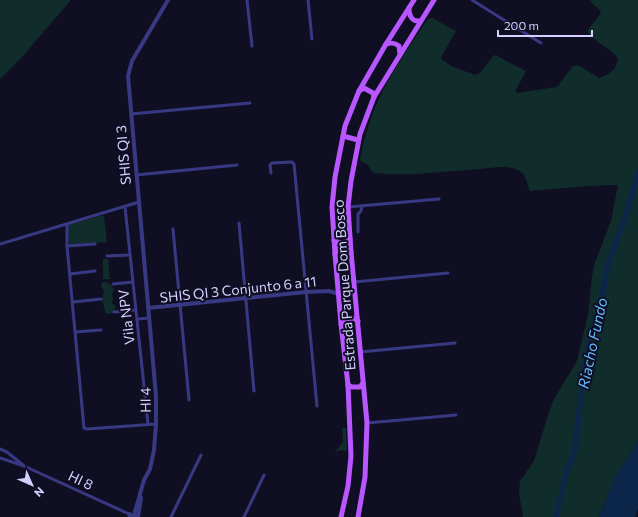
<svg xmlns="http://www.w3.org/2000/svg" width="638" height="517" font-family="Commissioner,sans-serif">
<rect width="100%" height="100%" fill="#100e23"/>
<!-- green -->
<g fill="#102d2b">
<path d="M0,0H71L21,58L0,79Z"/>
<path d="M590,0H638V441L616,476L599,517H523L519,493L520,481L534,461L548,415L552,404L557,394L577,361L588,315L592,277L594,265L611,221L618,185L588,186L530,191C526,182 527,174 516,169C506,165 491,168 480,169C444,171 408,177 373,173L367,164L362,162L360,159C366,128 377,98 394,71C404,53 416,36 428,19L432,18L456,31L442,55L441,59L451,66L475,75L480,73L493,56L495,55L524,70L526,71L516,90V93L557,87L573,66L578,65L599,78C611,73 616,71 618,58C609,47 595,43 587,31L601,13C599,7 592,6 590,0Z"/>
<path d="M104,215L107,242L69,245L68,225Z"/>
<path d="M103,259H108L110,279H103Z"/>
<path d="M102,282H107L114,288L113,292L112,294L113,299L112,303L115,306V309L112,313L106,314L102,300L104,290L101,287Z"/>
<path d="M342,428H346L347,449L345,451L341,450L335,452L343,442Z"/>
</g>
<!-- water -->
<path fill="#0c2649" d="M638,441V508L635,517H599L616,476Z"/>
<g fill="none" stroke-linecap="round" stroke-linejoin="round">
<!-- river -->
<path stroke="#0c2649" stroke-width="5.5" d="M556,517L566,473L572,459L575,447L584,370L590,337L600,310L607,267L626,215L638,172"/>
<!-- minor -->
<g stroke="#383983" stroke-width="3">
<path d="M247,0L252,46"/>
<path d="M308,0L312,39"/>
<path d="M472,0L541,43"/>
<path d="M131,114L250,103"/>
<path d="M271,173L270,165L272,163L292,162L294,164L317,406"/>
<path d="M136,175L237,165"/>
<path d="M125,207L148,424"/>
<path d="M348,207L439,199"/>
<path d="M239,223L254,391"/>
<path d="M67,224V246L84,428L87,429L156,424"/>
<path d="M173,229L189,400"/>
<path d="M358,232V214L361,211L362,206"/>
<path d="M0,244L139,202"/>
<path d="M67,246L95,244"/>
<path d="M107,256L130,255"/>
<path d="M70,274L95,271"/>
<path d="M354,282L448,273"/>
<path d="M113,284L133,282"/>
<path d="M73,302L101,299"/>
<path d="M114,312L136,310"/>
<path d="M138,319L149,318"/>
<path d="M75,332L101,330"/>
<path d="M360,352L455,343"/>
<path d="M367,423L456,415"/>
<path d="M0,449L7,452L23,465"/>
<path d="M0,458L24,466L129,514"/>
<path d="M171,517L201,455"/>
<path d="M244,517L264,475"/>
</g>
<!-- tertiary -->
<g stroke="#383983" stroke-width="4">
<path d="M148,308L306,292L329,291L339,294"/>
<path d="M134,515L144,480L150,469L154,450L156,424V396L128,76L132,61L168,0"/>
<path d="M130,517L129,514L132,516H136"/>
<path d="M138,517L141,498"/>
</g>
<!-- primary -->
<g stroke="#b857ff" stroke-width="5">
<path d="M409,8C409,16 412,22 420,21"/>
<path d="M386,44C392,42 395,43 399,46L400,54"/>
<path d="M359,91L364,88L373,93L374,97"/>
<path d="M343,136L358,140"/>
<path d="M334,240L339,243L347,242L350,239"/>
<path d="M335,254L337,249L346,248L351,252"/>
<path d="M341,324L345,319L354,318L358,321"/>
<path d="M348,385L352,387H360L363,383"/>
<path d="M341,517L348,486L351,456L348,385L341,324L335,254L332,207L335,177L345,126L359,91L386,44L414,0"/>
<path d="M358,517L365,477L367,423L351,252L348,207L351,181L360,134L374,97L434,0"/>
</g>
</g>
<g text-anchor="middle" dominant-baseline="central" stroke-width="4" stroke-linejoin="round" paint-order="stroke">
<!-- street labels -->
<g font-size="14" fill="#d3d0ff" stroke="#100e23">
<text transform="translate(123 155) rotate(-95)">SHIS QI 3</text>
<text transform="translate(344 285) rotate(-94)">Estrada Parque Dom Bosco</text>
<text transform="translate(238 289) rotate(-6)">SHIS QI 3 Conjunto 6 a 11</text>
<text transform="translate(126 317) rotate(-97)">Vila NPV</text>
<text transform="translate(145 400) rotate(-91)">HI 4</text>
<text transform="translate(81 480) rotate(25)">HI 8</text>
</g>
<!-- water labels -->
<g font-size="15" font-style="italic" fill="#5ebcff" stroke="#100e23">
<text transform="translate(592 343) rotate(-78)">Riacho Fundo</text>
</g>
</g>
<!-- north arrow -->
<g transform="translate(32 485) rotate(135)" stroke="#100e23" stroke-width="3" paint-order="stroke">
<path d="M0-3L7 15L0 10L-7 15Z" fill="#d3d0ff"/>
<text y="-6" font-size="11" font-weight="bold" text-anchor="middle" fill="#d3d0ff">N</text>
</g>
<!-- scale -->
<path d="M498 30v6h94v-6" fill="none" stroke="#d3d0ff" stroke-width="2"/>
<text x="504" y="30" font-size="12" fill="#d3d0ff" stroke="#100e23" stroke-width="3" paint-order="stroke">200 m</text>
</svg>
